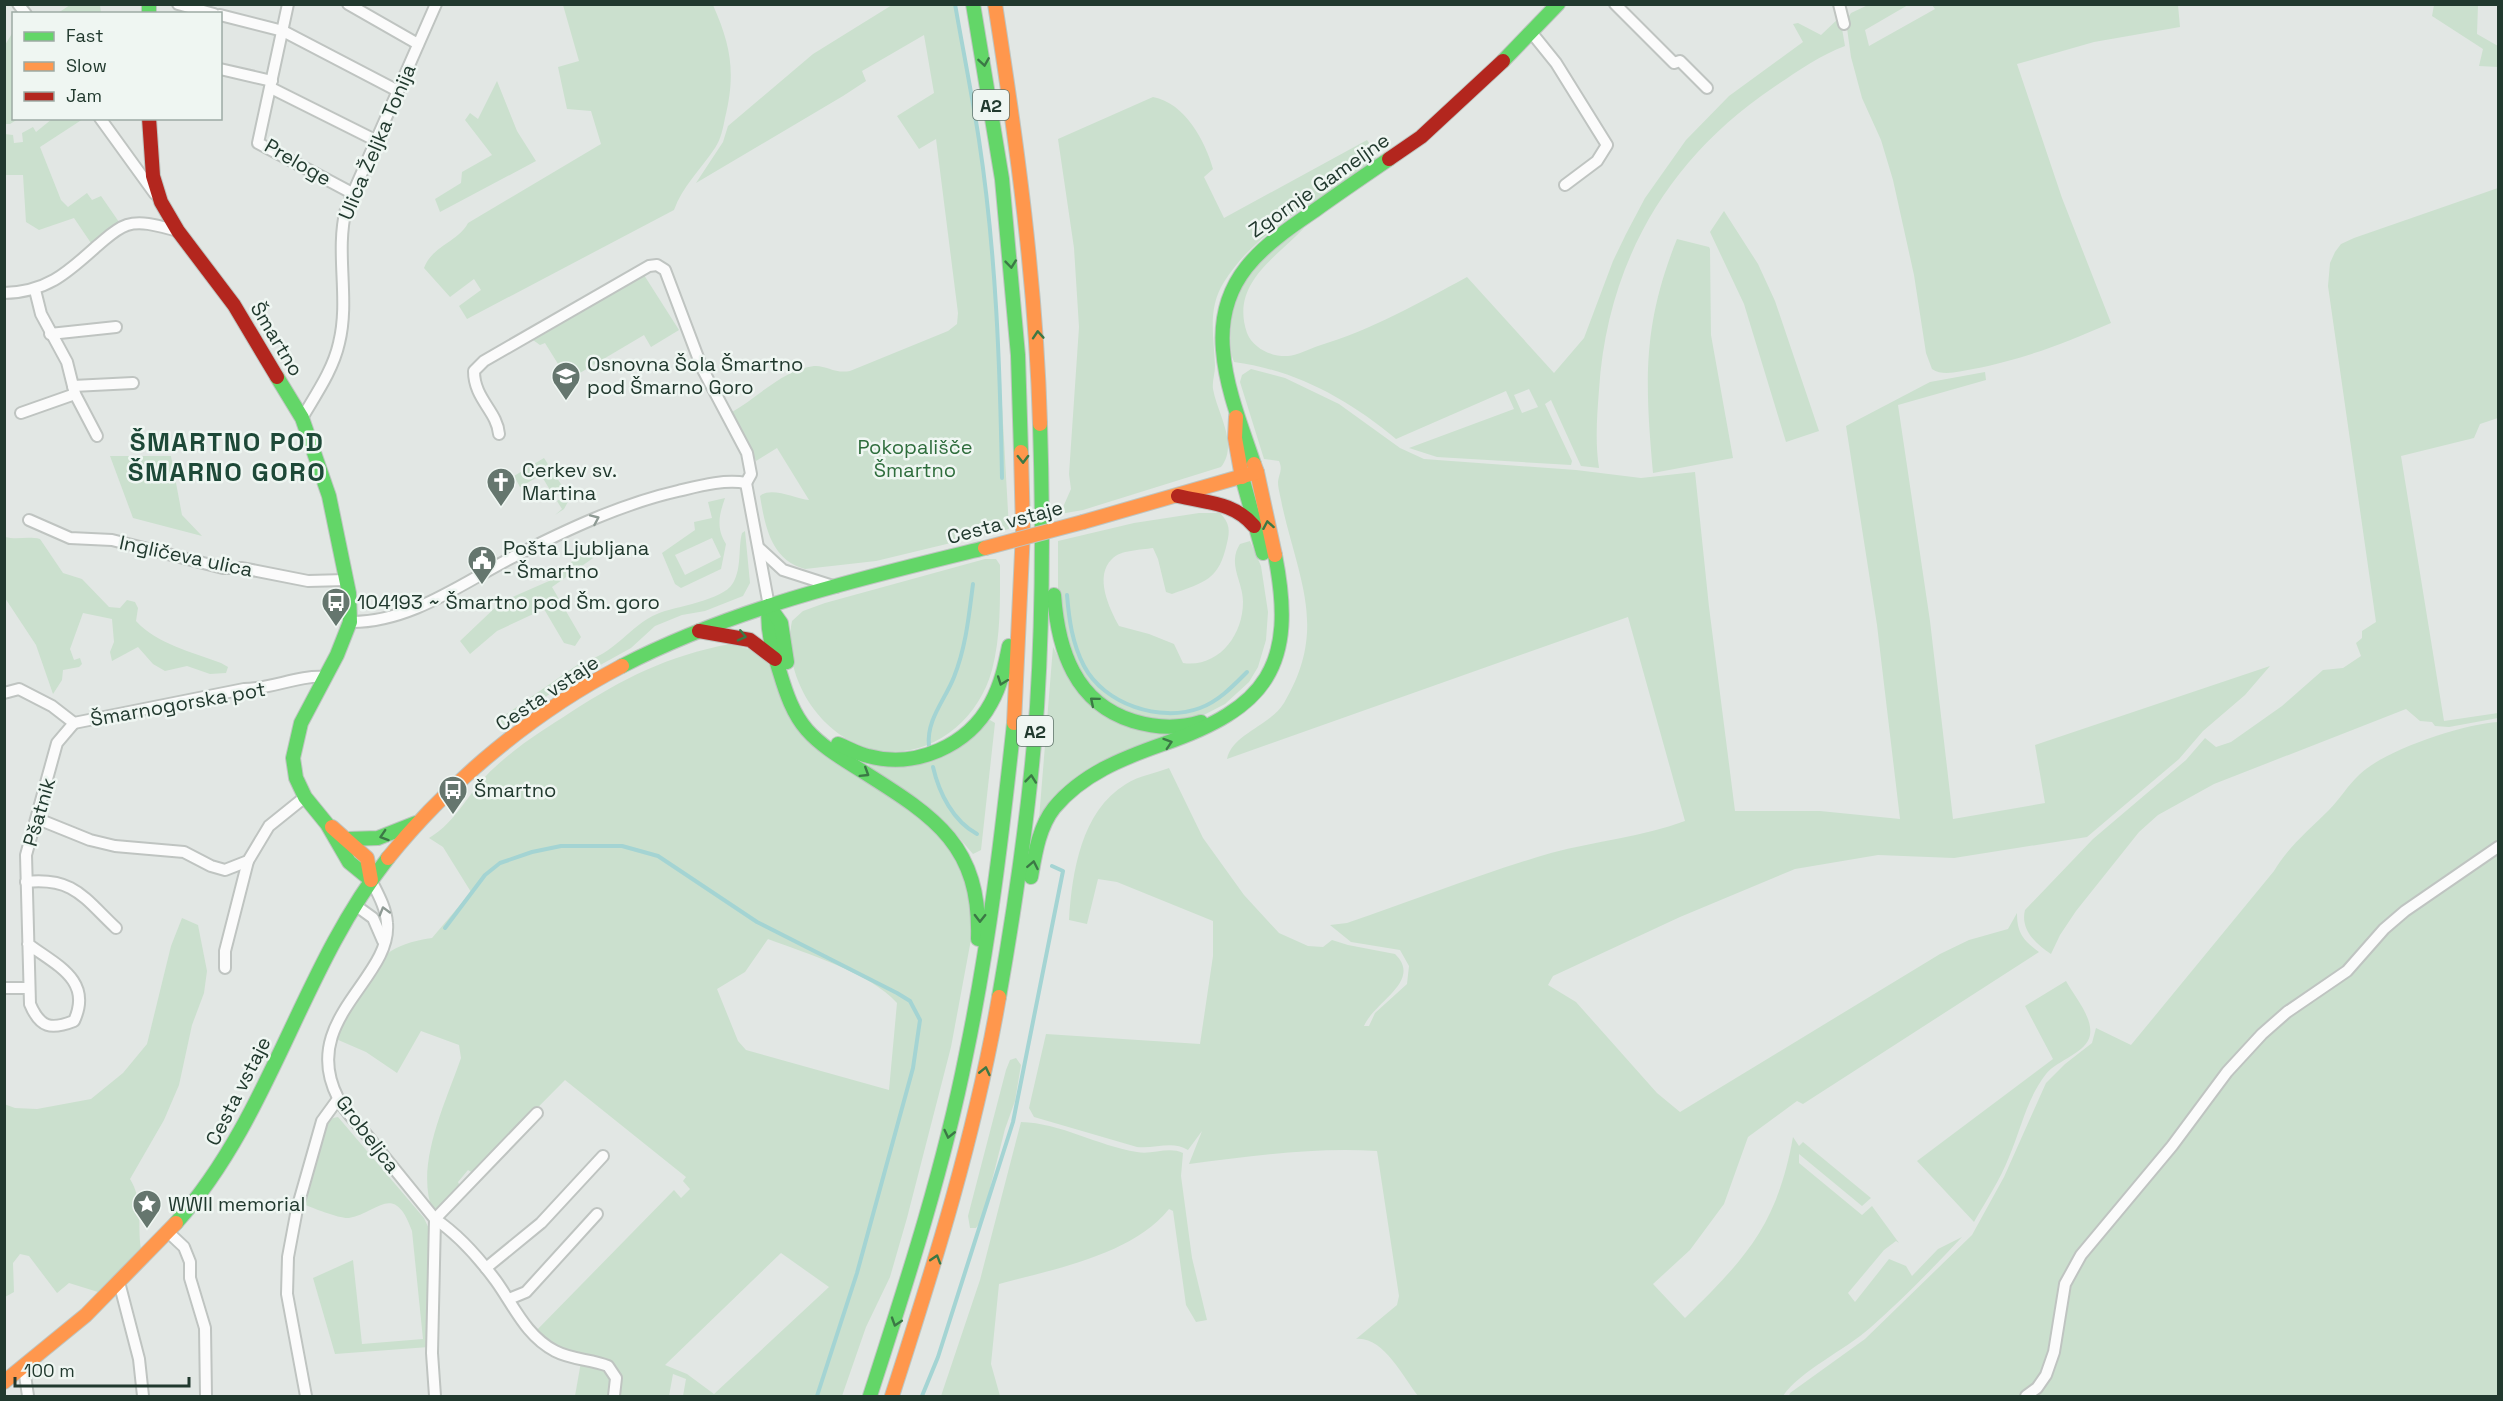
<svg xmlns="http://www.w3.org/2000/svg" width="2503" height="1401" font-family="'Space Grotesk',sans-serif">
<rect width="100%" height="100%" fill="#e2e7e4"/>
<!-- green -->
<g fill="#cbe0ce" fill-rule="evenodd">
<path d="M70,5H100L101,13H58Z"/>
<path d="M563,5H713C731,46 736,73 725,118C723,128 721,139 715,148C701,169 682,187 674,210L467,319L459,306L481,290L474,279L450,297L424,268C432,246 458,242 468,223L601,144L591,111L567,109L558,67L579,61Z"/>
<path d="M892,5H955C992,177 999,353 1009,529L876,561L805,569C771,560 765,526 760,496C771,486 796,499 809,500L777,448L756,461L732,412C757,398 784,369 814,366C826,365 835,374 850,371L948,331L957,324L958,313L936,139L919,149L897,116L934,93L924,35L862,71L866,81L843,96L696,183L723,142L728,126L813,54Z"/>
<path d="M1868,5H1908L1865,30L1869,46L1935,9L1932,5H2178L2180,27L2094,42L2017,64L2062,198L2111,323C2062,344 2025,359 1973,369C1959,371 1944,377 1932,369L1926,353L1914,275L1893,180L1881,140L1862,98L1851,57L1846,21L1851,13Z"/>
<path d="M2434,5H2478L2477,34L2498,46V67L2479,66L2483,49L2432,16Z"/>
<path d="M1840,17L1845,46C1820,55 1795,73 1774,87C1668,158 1607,263 1599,390C1597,416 1595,442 1599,468L1581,466L1551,400L1545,404L1572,461L1571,465L1437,457L1409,448L1514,409L1506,391L1396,439C1348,399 1295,370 1234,362C1230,353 1231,344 1231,335C1230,284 1264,253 1304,228C1276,258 1230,283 1247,333C1253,348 1271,357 1288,356C1298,355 1309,349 1318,346C1371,330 1419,303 1467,277L1554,373L1584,338L1613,261L1626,234L1645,198L1686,140L1729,96L1803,42L1793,24L1798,23L1821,35ZM1529,389L1538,407L1522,413L1514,395Z"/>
<path d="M13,32L14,118L18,119L10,124H5V45Z"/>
<path d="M497,81L517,131L536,161L440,212L435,199L461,183L462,172L492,155L465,120L470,113L478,119Z"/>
<path d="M1153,97C1185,103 1205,141 1213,169L1204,177L1224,218L1367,140L1375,152L1377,161C1325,198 1259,226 1224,282C1207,309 1214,336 1215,366C1215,374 1212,381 1213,389C1217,413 1239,444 1221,467L1083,510L1060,514L1071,489L1069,474L1079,327L1074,248L1058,139Z"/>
<path d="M52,119H83L40,147L61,200L68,207L87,193L92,200L101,196L119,222L93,246L74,218L39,230L26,222L23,175H5V134L13,135L14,143L23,142L22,133L33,127L36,132Z"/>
<path d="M2498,188V418L2480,424L2474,438L2401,456L2444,721L2498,713V718L2449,727L2435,726L2432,722L2420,721L2406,709L2214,784L2158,815L2139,832L2076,911L2060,935L2051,954C2036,944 2020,930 2025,910L2093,839L2186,760L2205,738L2216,747L2231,742L2282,706L2323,670L2343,668L2361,656L2356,643L2362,638V631L2376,622L2328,286L2330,263L2335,252L2341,244L2354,238Z"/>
<path d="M1724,211L1758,264L1775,301L1819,431L1786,442L1744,304L1710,232Z"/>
<path d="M1677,239L1709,247L1710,249L1711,335L1733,458L1653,473C1645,382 1642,326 1677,239Z"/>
<path d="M644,275L679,330L651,347L644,335L568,380L545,343L540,345L533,340Z"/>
<path d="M1251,369L1285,378L1339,404L1400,448L1424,459L1576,470L1641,478L1695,472L1709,607L1735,811H1820L1900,819L1877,625L1846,426L1930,382L1985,372L1986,380L1898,405L1930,621L1953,819L2045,803L2035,745L2270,666L2245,695L2203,731L2179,759L2087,837L1954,858L1878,855L1795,869L1680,917L1553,976L1548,985L1576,1002L1657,1093L1680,1112L1940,954L1969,940L2008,929L2017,913C2017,933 2023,940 2039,952L1803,1104L1797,1101L1748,1137L1724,1204L1690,1250L1653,1284L1685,1318C1747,1257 1777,1225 1793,1137L1799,1146L1803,1142L1871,1198L1862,1206L1799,1154V1163L1862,1215L1872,1206L1899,1243L1896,1241L1884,1250L1848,1293L1855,1302L1889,1259L1906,1266L1912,1276L1938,1249L1962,1237C1933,1268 1902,1300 1870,1328C1845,1350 1800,1371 1783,1396H1418C1403,1377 1383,1336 1356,1339L1397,1305L1399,1296L1377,1151C1314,1147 1251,1156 1189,1164L1202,1131L1188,1150C1172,1140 1156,1149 1137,1147L1034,1117L1029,1108L1046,1034L1200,1044L1213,956V921L1117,882L1098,879L1087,924L1069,920C1072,873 1081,811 1126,784C1138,776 1156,773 1169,768L1203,838L1244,895L1279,933L1308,946L1323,947L1332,940L1348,945L1395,954C1423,981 1374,1002 1364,1026H1369L1375,1013L1407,984L1409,966L1400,950L1351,942L1330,925L1347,923C1415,900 1482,873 1551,853C1596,841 1642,837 1685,821L1628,617L1227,759C1232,734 1270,726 1284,703C1328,629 1299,581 1282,505C1281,498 1278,489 1278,482C1279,473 1283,470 1279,461L1264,459L1240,382L1242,375Z"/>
<path d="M110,456H171L182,515L202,536L133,518Z"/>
<path d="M544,458L570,498L564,509L555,515L562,509L557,501L563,497L560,491L553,495L541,475L520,487L514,476Z"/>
<path d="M725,498C719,515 716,528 726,544L721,569L681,588L675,584L662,553L695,530L694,522L712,518L708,502ZM712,538L721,557L685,575L675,555Z"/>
<path d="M1199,513H1220C1230,523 1230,531 1227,543C1219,580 1205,582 1172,594L1166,592L1158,559L1153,548C1141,550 1120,550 1112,559C1094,576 1109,608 1119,626L1149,634L1174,644L1183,663C1218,668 1243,636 1243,602C1243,581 1227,564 1240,544L1250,541L1261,566L1268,612L1266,640L1258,667L1249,682L1225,704L1198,718L1169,723L1115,709L1073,667L1058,608V541L1134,523Z"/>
<path d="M745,531L750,583L743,596L705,611L682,615L655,626L631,648L557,689L500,728L495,722L583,661C612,657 630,625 657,614C675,606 723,601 733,583C742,568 738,548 742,533Z"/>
<path d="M5,537C17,540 28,536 40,539L63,573L82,579L109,607L120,608L127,600L135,602L138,608L136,621C157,644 192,652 221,663L228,667L226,673L210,674L187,666L165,671L153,664L138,647L112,661L110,652L114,642L112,619L83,613L70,649L74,660L80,658L82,664L79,667L63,670L62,680L53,694L36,645L5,598Z"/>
<path d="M589,547L596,556L552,587L581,637L575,646L564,643L544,609L497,631L470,654L460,641L501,602L549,581Z"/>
<path d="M985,559H996L1000,565C1000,600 1001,636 992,670C978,722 927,763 871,749C818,735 781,674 792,621L803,611L825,603Z"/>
<path d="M730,644L764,653L786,704L913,808L958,858L975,918L951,1047L907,1218L890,1277L866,1327L842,1396H683L686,1379L673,1374L669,1396H617L616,1369L568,1354L534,1333L674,1190L681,1198L690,1189L683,1181L686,1177L565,1080L473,1173L468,1170L458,1182L460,1186L439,1211H433C414,1166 446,1102 461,1058L459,1045L421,1031L397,1073L366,1052L336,1039C343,1023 378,959 391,951C404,943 418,940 432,938L471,892L443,847L429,838C457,822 470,789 494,768C517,746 545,729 571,712C624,678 667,656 730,644ZM768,939C805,953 871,973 897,1003L889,1090L746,1050L738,1041L717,989L745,972ZM781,1253L829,1287L714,1394L687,1374L665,1365Z"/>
<path d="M1053,647L1075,689L1170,734L1146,745L1039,819Z"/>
<path d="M990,720L995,723L981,850L973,854L948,825L867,768L870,764L893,766L980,728Z"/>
<path d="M2498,722V844L2422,893L2344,970L2280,1014L2079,1254L2039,1381L2022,1396H1789L1790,1393L1865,1339L1972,1235L2004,1177L2046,1083L2065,1064L2092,1043L2096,1028L2131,1045L2274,871C2289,846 2309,830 2329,810C2340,799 2348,785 2359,775C2384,750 2463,724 2498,722Z"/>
<path d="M2498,851V1396H2030L2040,1389L2068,1284L2082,1260L2231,1073L2270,1030L2368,949L2415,906Z"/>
<path d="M182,918L198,925L207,971L204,993L192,1025L179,1085L164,1120L130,1179C144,1202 137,1224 141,1249L98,1292L69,1283L57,1293L29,1256L20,1254L13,1263L14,1292L5,1297L4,1104L15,1108L37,1109L91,1099L123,1073L147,1044L171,946Z"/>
<path d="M2066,981C2074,996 2093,1017 2090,1035C2087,1053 2057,1060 2046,1074C2027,1098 2021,1129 2009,1157C2000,1180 1986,1201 1974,1222L1917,1161L2053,1059L2025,1006Z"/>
<path d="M1016,1058L1021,1065L1015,1101L1005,1129L982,1220L976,1228H970L968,1216L1006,1070L1010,1060Z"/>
<path d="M338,1117L424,1218L429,1229V1347L335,1354L313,1278L353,1260L362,1344L423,1339L412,1231C394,1181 378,1213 349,1218C340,1219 313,1208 303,1204L328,1123L333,1118Z"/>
<path d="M1021,1122C1061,1123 1098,1146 1137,1152C1152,1155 1169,1146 1183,1153L1181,1176L1192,1258L1207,1320L1196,1322L1186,1305L1173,1211L1169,1209C1132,1255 1054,1269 999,1284L991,1364L1000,1396H941L980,1280Z"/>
<path d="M581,1362L599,1365L611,1374V1396H575Z"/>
</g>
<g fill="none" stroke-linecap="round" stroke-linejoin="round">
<!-- stream -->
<g stroke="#a4d4d3" stroke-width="4">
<path d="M955,4C963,50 972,95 979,140C996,252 1000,365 1002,478"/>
<path d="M1067,595C1069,619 1072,643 1084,666C1104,704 1160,723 1200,708C1219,701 1233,686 1247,672"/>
<path d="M929,746C926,720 945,700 954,677C966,647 969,615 973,584"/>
<path d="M933,767C939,793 953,821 977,834"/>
<path d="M445,928L485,875L500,863L532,852L561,846H622L658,856L757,922L897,993L910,1001L920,1020L913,1068L857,1273L817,1396"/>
<path d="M922,1396L938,1357L1013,1122L1063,871L1052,866"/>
</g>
<!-- street casing -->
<g stroke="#bfc4c1" stroke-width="14">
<g id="street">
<path d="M18,4L26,14"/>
<path d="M178,4L214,14"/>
<path d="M288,4L258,143L352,193"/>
<path d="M348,4L418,44"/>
<path d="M1615,4L1674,63L1680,61L1707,88"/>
<path d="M1839,4L1844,24"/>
<path d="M220,15L283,31L398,91"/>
<path d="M1531,32L1556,63L1607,145L1597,161L1565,185"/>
<path d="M220,69L272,81"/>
<path d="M271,88L375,140"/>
<path d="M100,118L155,194"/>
<path d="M35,290L41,314L67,362L75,394L97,436"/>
<path d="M4,293C47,292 67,273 97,246C107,238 115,229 127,225C143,220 162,227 178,231"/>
<path d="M50,334L116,327"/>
<path d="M73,386L133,383"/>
<path d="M21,413L75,394"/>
<path d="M302,418C316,394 333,370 339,343C350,299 335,253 346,209L436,4"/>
<path d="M499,434C497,411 474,399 474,371L484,361L649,266L657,265L665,270L702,368L747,453L751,474L746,483"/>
<path d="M746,483L769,606"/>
<path d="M29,520L70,538L112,540L223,568H242L308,581L346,580"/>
<path d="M760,549L783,570L836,587"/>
<path d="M350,622C410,623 462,583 513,557C566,530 621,504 678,491C699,486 724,479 746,483"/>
<path d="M4,693L19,689L52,706L74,723L244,689C272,689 298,675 325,677"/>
<path d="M38,819L90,840L115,846L184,852L211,866L225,870L248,861L269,826L305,797"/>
<path d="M371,880C378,894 386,908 387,923C392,979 298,1020 338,1098C344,1111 357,1123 366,1134C389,1162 412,1191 435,1219C459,1235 479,1258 496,1281C514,1306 526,1336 555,1351C572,1360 591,1359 608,1366L616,1378L614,1396"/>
<path d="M26,882C74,877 84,898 116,928"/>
<path d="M355,905L373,918L383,941"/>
<path d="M28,944C56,965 93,980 74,1021C51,1030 40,1028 30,1004L26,855L57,743L74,723"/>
<path d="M225,968V951L248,861"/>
<path d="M4,988H28"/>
<path d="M168,1232L184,1247L190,1262V1278L205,1328L206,1396"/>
<path d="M486,1268L541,1223L603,1156"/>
<path d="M119,1282L139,1359L143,1396"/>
<path d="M509,1299L526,1292L597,1214"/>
<path d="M24,1368L28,1396"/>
<path d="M306,1396L287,1294L288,1257L297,1209L322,1121L338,1099"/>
<path d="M435,1396L432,1353L435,1219L537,1113"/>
<path d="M2026,1396L2037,1388L2046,1375L2054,1352L2065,1284L2081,1255L2172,1146L2227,1072L2262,1034L2287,1012L2347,971L2384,929L2405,911L2498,847"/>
</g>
</g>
<!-- fast casing -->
<g stroke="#bec5c1" stroke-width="16">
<g id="fast">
<path d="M149,4V14"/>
<path d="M973,4L1002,179L1018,355L1021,452"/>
<path d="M1503,61L1558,4"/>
<path d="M277,377L302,418L329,496L349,593L350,622L337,655L301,723L293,758L296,778L305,797L327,824L349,862L371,880"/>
<path d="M1254,464C1242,428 1226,389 1223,350C1217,279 1261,247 1314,211C1339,193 1364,176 1389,159"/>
<path d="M1242,477L1263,553"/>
<path d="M1054,595C1058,650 1075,703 1133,721C1156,728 1178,729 1201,722"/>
<path d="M769,606C766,629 773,651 780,673C786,693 793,714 807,730C822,747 843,759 862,771C935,817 981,845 978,939"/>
<path d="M769,606L781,623L787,662"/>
<path d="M622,666C736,607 862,578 985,548"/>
<path d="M838,744C848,748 858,754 868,756C915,769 968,746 991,703C1001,685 1005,666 1009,646"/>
<path d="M348,839L378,838L416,823"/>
<path d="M1031,877C1035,854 1039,827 1054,808C1082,774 1123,758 1163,744C1267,708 1297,666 1275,555"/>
<path d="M999,997C1016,901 1030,804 1037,707C1043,613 1043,519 1040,424"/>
<path d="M176,1223C272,1115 300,970 388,858"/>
<path d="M870,1396C906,1284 943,1171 966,1055C989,945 1002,835 1014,723"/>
</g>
</g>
<!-- slow casing -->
<g stroke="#bec5c1" stroke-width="16">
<g id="slow">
<path d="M995,4C1017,144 1036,283 1040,424"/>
<path d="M1236,417L1235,438L1242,477"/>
<path d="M1257,472L1275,555"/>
<path d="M1083,522L1257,472L1254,464"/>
<path d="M1014,723L1023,531L1021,452"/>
<path d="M332,827L367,858L371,880"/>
<path d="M388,858C450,781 535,711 622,666"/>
<path d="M4,1382L86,1315L176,1223"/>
<path d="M892,1396C935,1263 975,1135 999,997"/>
</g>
</g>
<!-- jam casing -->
<g stroke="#bec5c1" stroke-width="16">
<g id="jam">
<path d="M149,118L153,176L161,202L178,231L234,305L277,377"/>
<path d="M1389,159L1421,137L1503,61"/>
<path d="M1178,496C1207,503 1234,502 1254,526"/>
<path d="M699,631L750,640L775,659"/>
</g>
</g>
<!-- street -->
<use href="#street" stroke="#fbfbfb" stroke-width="10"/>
<!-- fast -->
<use href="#fast" stroke="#63d668" stroke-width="14"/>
<!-- slow -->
<use href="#slow" stroke="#ff974d" stroke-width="14"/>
<!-- jam -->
<use href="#jam" stroke="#b3261e" stroke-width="14"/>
<!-- slow-bridge casing -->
<g stroke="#bec5c1" stroke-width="16" stroke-linecap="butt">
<path id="slow-bridge" d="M985,548L1083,522"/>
</g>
<!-- slow-bridge -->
<use href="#slow-bridge" stroke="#ff974d" stroke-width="14"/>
</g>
<!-- one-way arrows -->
<defs><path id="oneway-chevron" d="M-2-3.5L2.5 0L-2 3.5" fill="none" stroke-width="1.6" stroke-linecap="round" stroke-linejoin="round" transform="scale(1.5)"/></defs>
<g stroke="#3b7845">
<use href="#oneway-chevron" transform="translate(984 62) rotate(81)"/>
<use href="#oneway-chevron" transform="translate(1011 264) rotate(84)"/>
<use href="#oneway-chevron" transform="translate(1038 335) rotate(-94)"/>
<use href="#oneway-chevron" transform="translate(1023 459) rotate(89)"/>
<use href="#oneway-chevron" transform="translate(1268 525) rotate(-100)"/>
<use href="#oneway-chevron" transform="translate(742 636) rotate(13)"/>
<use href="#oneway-chevron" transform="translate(1002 681) rotate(110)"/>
<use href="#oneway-chevron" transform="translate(1094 701) rotate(-140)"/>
<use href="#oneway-chevron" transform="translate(1168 743) rotate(-18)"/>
<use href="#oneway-chevron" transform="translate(865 773) rotate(32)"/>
<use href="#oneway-chevron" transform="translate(1031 779) rotate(-84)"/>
<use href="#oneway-chevron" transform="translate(384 836) rotate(162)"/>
<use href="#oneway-chevron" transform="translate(1033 865) rotate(-79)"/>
<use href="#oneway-chevron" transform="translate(980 918) rotate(91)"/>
<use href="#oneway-chevron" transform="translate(985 1071) rotate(-77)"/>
<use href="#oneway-chevron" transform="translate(949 1134) rotate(103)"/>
<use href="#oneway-chevron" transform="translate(936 1259) rotate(-73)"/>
<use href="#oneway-chevron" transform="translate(896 1322) rotate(108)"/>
</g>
<g stroke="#8e9a94">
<use href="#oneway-chevron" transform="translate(595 519) rotate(-24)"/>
<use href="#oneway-chevron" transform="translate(384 911) rotate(-106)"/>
</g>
<!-- icons -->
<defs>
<g id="school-pin" transform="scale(1.5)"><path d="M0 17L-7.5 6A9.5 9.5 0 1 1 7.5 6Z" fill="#65766e" stroke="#eff6f2"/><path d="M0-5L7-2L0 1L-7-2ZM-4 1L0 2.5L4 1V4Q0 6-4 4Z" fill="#fff"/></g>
<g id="church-pin" transform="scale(1.5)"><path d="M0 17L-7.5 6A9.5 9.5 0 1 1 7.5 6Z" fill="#65766e" stroke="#eff6f2"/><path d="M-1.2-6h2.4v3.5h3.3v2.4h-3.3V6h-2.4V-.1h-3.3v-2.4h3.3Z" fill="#fff"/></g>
<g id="civic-pin" transform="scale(1.5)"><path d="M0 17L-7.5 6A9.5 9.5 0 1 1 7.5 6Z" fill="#65766e" stroke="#eff6f2"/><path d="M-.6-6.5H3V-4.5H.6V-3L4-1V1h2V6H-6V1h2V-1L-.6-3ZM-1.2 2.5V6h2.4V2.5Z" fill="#fff"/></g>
<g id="bus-pin" transform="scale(1.5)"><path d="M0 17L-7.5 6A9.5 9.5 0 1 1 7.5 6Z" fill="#65766e" stroke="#eff6f2"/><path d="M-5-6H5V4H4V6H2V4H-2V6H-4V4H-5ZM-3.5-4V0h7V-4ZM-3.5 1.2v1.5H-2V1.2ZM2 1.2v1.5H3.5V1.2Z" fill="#fff"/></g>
<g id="sight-pin" transform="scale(1.5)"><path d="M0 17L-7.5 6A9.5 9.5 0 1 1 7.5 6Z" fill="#65766e" stroke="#eff6f2"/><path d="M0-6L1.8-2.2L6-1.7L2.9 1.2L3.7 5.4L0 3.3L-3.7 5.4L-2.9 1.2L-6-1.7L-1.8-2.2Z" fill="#fff"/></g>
</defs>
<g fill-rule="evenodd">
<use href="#school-pin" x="566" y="376"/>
<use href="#church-pin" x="501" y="482"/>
<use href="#civic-pin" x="482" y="560"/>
<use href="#bus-pin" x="336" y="602"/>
<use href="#bus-pin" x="453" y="790"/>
<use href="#sight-pin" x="147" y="1204"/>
</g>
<g text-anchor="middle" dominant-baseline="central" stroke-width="5" stroke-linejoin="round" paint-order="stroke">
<!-- shield labels -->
<g fill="#eff6f2" stroke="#5f7269" stroke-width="1.5">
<rect x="973" y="90" width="36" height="30" rx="4.5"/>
<rect x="1017" y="716" width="36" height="30" rx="4.5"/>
</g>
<g font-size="18" font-weight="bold" fill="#21392e">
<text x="991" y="105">A2</text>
<text x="1035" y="731">A2</text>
</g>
<!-- street labels -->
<g font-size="20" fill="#21392e" stroke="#eff6f2">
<text transform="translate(377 142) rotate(-67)">Ulica Željka Tonija</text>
<text transform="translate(298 162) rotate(30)">Preloge</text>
<text transform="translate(1319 185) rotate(-35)">Zgornje Gameljne</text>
<text transform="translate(277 339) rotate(59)">Šmartno</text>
<text transform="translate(1005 522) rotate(-15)">Cesta vstaje</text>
<text transform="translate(186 556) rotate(12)">Ingličeva ulica</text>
<text transform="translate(547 693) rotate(-34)">Cesta vstaje</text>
<text transform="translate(178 704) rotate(-10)">Šmarnogorska pot</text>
<text transform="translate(39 812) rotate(-74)">Pšatnik</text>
<text transform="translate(238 1091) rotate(-63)">Cesta vstaje</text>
<text transform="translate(368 1134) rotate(53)">Grobeljca</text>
</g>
<!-- poi labels -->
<g font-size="20" fill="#21392e" stroke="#eff6f2" text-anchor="start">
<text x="587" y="364">Osnovna Šola Šmartno<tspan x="587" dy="23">pod Šmarno Goro</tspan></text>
<text x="522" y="470">Cerkev sv.<tspan x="522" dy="23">Martina</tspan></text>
<text x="503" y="548">Pošta Ljubljana<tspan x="503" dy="23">- Šmartno</tspan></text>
<text x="357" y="602">104193 ~ Šmartno pod Šm. goro</text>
<text x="474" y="790">Šmartno</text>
<text x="168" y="1204">WWII memorial</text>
</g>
<!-- park labels -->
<g font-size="20" fill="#2e6d3c" stroke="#eff6f2">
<text x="915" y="447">Pokopališče<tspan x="915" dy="23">Šmartno</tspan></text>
</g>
<!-- district labels -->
<g font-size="26" font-weight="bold" letter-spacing="1.5" fill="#1e4938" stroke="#eff6f2">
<text x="227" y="442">ŠMARTNO POD<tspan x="227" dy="30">ŠMARNO GORO</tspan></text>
</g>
</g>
<!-- border -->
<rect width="2503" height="1401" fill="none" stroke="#21392e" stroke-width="12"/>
<!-- legend -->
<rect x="12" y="12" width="210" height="108" fill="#eff6f2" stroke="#9daaa4" stroke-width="1.5"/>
<rect x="24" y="32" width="30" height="9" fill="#63d668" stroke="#9daaa4" stroke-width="1.5"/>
<text x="66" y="42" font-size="18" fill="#21392e">Fast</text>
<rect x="24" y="62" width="30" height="9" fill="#ff974d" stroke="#9daaa4" stroke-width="1.5"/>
<text x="66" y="72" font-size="18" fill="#21392e">Slow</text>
<rect x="24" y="92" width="30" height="9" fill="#b3261e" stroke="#9daaa4" stroke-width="1.5"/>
<text x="66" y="102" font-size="18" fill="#21392e">Jam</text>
<!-- scale -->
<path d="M15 1377v9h174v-9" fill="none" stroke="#21392e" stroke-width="3"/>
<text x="24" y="1377" font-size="18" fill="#21392e" stroke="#eff6f2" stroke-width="4.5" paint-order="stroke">100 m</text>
</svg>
